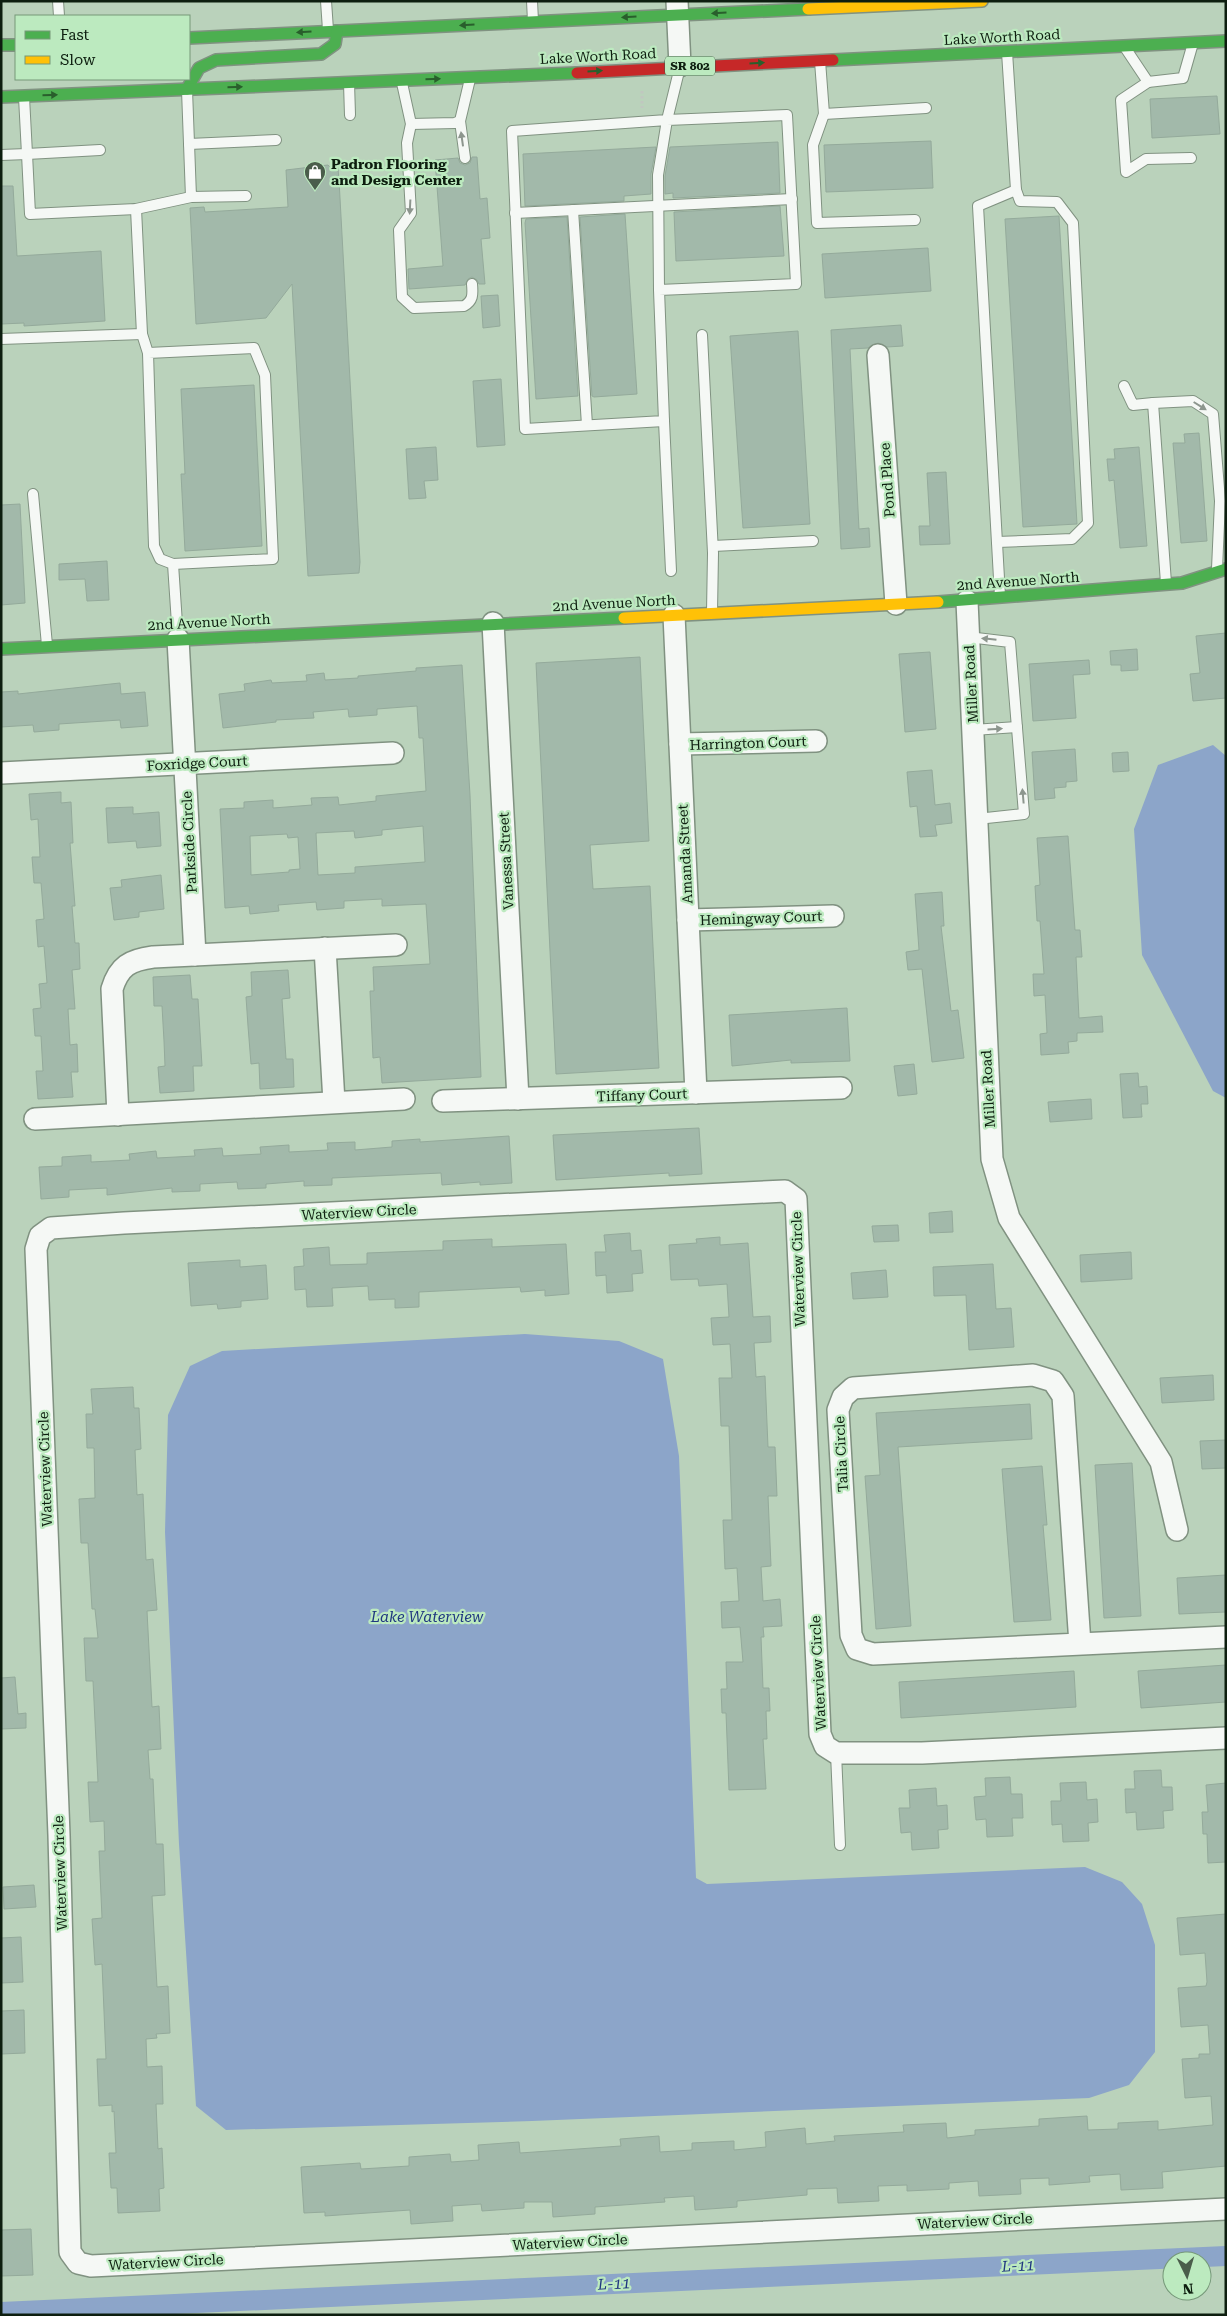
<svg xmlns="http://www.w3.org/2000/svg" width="1227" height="2316" font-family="'Roboto Serif',serif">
<rect width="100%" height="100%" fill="#bad2bb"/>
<!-- water -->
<g fill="#8ca5c9">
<path d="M1213,745L1226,756V1098L1213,1091L1142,955L1134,829L1158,765Z"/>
<path d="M525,1334L619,1341L663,1359L679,1456L696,1878L707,1884L1085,1867L1122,1882L1142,1904L1155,1945V2052L1129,2085L1089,2098L532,2121L226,2130L196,2106L179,1844L165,1532L168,1415L190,1366L222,1351Z"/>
</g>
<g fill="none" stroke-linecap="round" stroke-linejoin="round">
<!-- canal -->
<path stroke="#8ca5c9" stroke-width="20" d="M1,2312L1226,2256"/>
</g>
<!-- building -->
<g fill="#a2b9aa" stroke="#94aa9b" fill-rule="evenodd">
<path d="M1217,96L1220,134L1152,138L1150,99Z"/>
<path d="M931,141L933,188L826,192L824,145Z"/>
<path d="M778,142L780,193L673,198V193L665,194V176L670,147Z"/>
<path d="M656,147L651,174V194L624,196V201L525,206L523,154Z"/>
<path d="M472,157H477L480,199L487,198L490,238L481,239L485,284H479L477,280L472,277L468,279L465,285L409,289L408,269L443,266L435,160L458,158L460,163L465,165L470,163Z"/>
<path d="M328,165L331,168H338L339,180L360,562L359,573L308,576L292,284L266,318L196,324L190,208L204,207L205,212L288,207L286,170Z"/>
<path d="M1,186H13L17,256L101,251L105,321L24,326V323L1,324Z"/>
<path d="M780,206L784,256L676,261L674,212Z"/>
<path d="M625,214L637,394L594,397L592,396L580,217Z"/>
<path d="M1059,216L1077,524L1023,527L1005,219Z"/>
<path d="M567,217L578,396L536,399L525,223L526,219Z"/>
<path d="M928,248L931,291L825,298L822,254Z"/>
<path d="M498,295L500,326L483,328L481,296Z"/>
<path d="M901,325L903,346L887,347L878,343L868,348L850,349L859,529L869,528L870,547L841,549L831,330Z"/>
<path d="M798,331L810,524L743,528L730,336Z"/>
<path d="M501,379L505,445L477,447L473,381Z"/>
<path d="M254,385L262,546L185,551L181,474H185L181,389Z"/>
<path d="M1199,433L1207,541L1181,543L1173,443H1185L1184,434Z"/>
<path d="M436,447L438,480L424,481L426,498L409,499L406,449Z"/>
<path d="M1139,447L1147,546L1120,548L1114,480L1109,481L1107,459H1115L1114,449Z"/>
<path d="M946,472L950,544L920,545L919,526H930L927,473Z"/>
<path d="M20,504L25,603L1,605V505Z"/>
<path d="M107,561L109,600L87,601L85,579L59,580V564Z"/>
<path d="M1226,633V698L1193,701L1190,674L1200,673L1196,636Z"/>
<path d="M1137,649L1138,670L1121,671V665H1111L1110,651Z"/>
<path d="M930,652L936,729L905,732L899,654Z"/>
<path d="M640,657L649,841L590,845L593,889L650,886L659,1068L556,1074L536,663Z"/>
<path d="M1089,660L1090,674L1073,675L1076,718L1033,721L1029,664Z"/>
<path d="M462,665L470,795L481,1077L382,1083L380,1057L373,1058L370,991H374L373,967L430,964L426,904L382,906V899L344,901V908L317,910L316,902L278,905L279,911L250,914L249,906L225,908L220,809L244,808V802L273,800V808L312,805L311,798L338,797L339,805L376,801V796L426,791L423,738H419L417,706L377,709V715L349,717L348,709L313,712L314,718L276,720V722L223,728L219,694L245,691L244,684L271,680L272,683L307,681L306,675L324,673L325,680L358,678V676L416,671V668ZM423,826L425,862L355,867V873L318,875L316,833L354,831L355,838L382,835V830ZM287,834L288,838L298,837L300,869L289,870V872L251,875L250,836Z"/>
<path d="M120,683L121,694L145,692L148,726L121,728L120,720L59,724V730L34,732L33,725L1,727V692L18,691V694Z"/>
<path d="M1075,749L1077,781L1066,782V787L1054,788L1055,798L1035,800L1032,752Z"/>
<path d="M1128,752L1129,771L1113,772L1112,753Z"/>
<path d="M932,770L935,805L950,803L952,823L935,825L937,836L920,837L917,806L910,807L907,772Z"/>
<path d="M61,792V803L71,802L73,843H70L75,906H72L75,943H79L80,969L72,970L75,1009H68L70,1045L77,1044L78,1072H71L73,1097L38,1099L36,1071H43L41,1036H35L33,1009L41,1008L39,984L47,983L44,946L38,947L36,920L44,919L41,883H34L32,857H40L38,819L31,820L29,794Z"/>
<path d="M133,807V814L159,812L161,846L137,848L136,841L108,843L106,808Z"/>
<path d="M1068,836L1075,930H1080L1082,957H1076L1079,1018L1102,1016L1103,1032L1077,1033V1041L1068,1042L1069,1053L1041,1055L1040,1034L1047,1033L1045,995L1034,996L1033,974H1044L1040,921H1037L1035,886L1040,885L1037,838Z"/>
<path d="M161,875L164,909L139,912V917L114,920L110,888L122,887L121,880Z"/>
<path d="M942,892L944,926H941L951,1011L958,1010L964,1058L932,1062L922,969L908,970L906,952L919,950L915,894Z"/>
<path d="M288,970L290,998L282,999L286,1059H293L294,1087L260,1089L259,1063L251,1064L248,1026L246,997L252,996L251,972Z"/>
<path d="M190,975L192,999H198L202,1066H193L194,1091L160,1093L158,1067L165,1066L164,1041L162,1006H154L153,977Z"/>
<path d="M847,1008L850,1061L791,1063V1060L732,1066L729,1015Z"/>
<path d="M914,1064L917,1094L898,1096L894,1066Z"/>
<path d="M1138,1073L1139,1087L1147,1086L1148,1104H1141L1142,1117L1123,1118L1120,1074Z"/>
<path d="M1091,1099L1092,1119L1050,1122L1048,1102Z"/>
<path d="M699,1128L702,1174L669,1176V1173L556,1180L553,1135Z"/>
<path d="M509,1136L512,1183L480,1185V1182L442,1185L441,1173L332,1178V1185L304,1186V1181L266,1184V1188L238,1189L237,1182L200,1184V1191L172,1192V1188L107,1195V1188L69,1190V1197L41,1199L39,1167L62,1166V1157L91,1155V1162L130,1160L129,1154L156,1151L157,1158L195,1156L194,1150L222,1148L223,1156L261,1154L260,1147L289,1145V1152L328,1150L327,1143L355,1142V1150L392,1147V1141L420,1139V1142Z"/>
<path d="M952,1211L953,1232L930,1233L929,1213Z"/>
<path d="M898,1225L899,1241L874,1242L872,1226Z"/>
<path d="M630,1233L631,1251L641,1250L643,1273L632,1274L633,1291L607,1293L606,1275L596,1276L595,1252H606L604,1235Z"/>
<path d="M720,1237V1245L748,1243L753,1317L770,1316L771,1342L754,1343L756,1377L765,1376L768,1447H775L777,1496H768L771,1566L761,1567L763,1601L780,1599L782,1626L763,1627L764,1637H761L763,1688H769L770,1711H766L767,1739H763L766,1789L729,1790L726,1713H722L721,1689H727L726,1662H743L740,1627L722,1628L721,1602L739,1601L737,1568L725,1569L723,1520H732L729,1426H721L719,1378H732L730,1344L713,1345L711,1318L729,1317L727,1284L699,1286L698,1279L671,1280L669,1245L697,1243L696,1239Z"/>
<path d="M492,1239V1247L566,1244L569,1294L545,1296V1290L521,1292L520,1287L419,1292V1307L395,1308V1299L369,1300L368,1286L332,1288L333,1306L307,1307L306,1289L295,1290L294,1267L304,1266L303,1249L329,1247L330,1265L367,1264V1253L443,1250V1241Z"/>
<path d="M1131,1252L1132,1279L1081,1282L1080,1255Z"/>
<path d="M240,1260V1267L266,1265L268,1299L241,1301V1307L218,1309L217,1304L191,1306L188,1263Z"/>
<path d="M993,1264L996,1309L1011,1308L1014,1347L969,1350L966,1295L934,1296L933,1267Z"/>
<path d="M886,1270L888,1297L853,1299L851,1273Z"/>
<path d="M1213,1375L1214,1400L1162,1403L1160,1378Z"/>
<path d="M133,1387L134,1408H139L141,1449L135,1450L137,1495L143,1494L146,1560L153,1559L157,1610L147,1611L152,1707L159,1706L161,1749L148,1750L150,1779H153L156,1844H163L165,1895L152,1896L157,1987L168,1986L170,2033L156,2034L157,2038L146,2039L147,2067L162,2066L163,2104H156L158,2149L162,2148L164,2188L159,2189L160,2211L118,2213L117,2188H111L109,2153H116L114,2111L112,2112V2105L99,2106L97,2059H106L102,1964L95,1965L92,1919L102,1918L99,1851H105L104,1821L90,1822L88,1782H98L93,1681H86L84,1638H98L95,1609H92L88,1543H81L79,1499L95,1498L94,1448H87L86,1414H93L91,1389Z"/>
<path d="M1030,1404L1032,1439L898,1447L911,1626L876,1629L865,1476L880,1475L876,1413Z"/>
<path d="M1226,1440V1468L1202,1469L1200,1441Z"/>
<path d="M1132,1463L1141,1616L1104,1618L1095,1465Z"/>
<path d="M1042,1466L1047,1525H1043L1051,1620L1014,1622L1002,1469Z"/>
<path d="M1226,1575V1612L1179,1614L1177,1578Z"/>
<path d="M1226,1665V1702L1141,1708L1138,1671Z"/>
<path d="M1074,1671L1076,1707L901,1718L899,1682Z"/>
<path d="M15,1677L18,1714L26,1713V1728L1,1729V1678Z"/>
<path d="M1161,1770L1162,1787H1172L1173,1810L1163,1811L1164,1828L1137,1830L1136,1812L1126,1813L1125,1789H1135L1134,1771Z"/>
<path d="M1010,1777L1011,1794H1022L1023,1818H1012L1013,1836L987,1837L986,1819L976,1820L974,1797L986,1796L985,1778Z"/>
<path d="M1086,1782L1087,1800L1097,1799L1098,1822L1088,1823L1089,1841L1063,1842L1062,1824L1052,1825L1051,1801H1061L1060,1783Z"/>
<path d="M1226,1783V1862L1208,1863L1207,1834H1203L1202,1812H1208L1206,1785Z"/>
<path d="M936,1788L937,1806L947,1805L948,1829L938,1830L939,1848L912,1850L911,1832L901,1833L899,1808H910L909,1790Z"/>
<path d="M34,1885L36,1907L4,1909L3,1887Z"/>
<path d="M1226,1914V2166L1162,2172L1163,2188L1121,2190L1120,2174L1089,2176L1090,2182L1049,2185V2178L1020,2179L1021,2194L979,2196L978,2181L949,2183V2189L907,2191V2185L878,2186L879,2201L838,2203L837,2188L807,2189V2195L737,2201V2207L695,2210L694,2196L664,2198L665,2202L595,2207V2214L553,2217L552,2202H524V2208L482,2211L481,2204L452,2206L453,2221L411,2224L410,2210L325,2216V2212L304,2213L301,2167L360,2163L361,2169L409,2166V2157L450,2154L451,2162L479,2160L478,2145L519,2142L520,2153L621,2146L620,2139L659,2136L660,2152L692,2150V2143L734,2141V2150L766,2147L765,2132L805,2128L806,2144L835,2141L834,2136L904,2132L903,2125L946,2123L947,2138L975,2135V2130L1039,2126V2119L1087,2116L1088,2130L1118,2129V2123L1158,2121V2130L1213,2125L1211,2096L1185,2098L1182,2059L1199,2058V2054H1210L1208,2025L1181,2027L1178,1988L1206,1986L1207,1982L1205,1953L1180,1955L1177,1918Z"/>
<path d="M21,1937L23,1982L1,1983V1938Z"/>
<path d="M24,2010L25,2053L1,2054V2011Z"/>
<path d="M31,2229L33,2275L1,2276V2230Z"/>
</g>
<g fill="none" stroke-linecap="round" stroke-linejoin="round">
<!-- lane casing -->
<g stroke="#809281" stroke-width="12">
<g id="lane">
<path d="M58,1L59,16"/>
<path d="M326,1L328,30"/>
<path d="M532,1L533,21"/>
<path d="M1126,49L1148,82L1121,100L1126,172L1146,159L1191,158"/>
<path d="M820,61L824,114L813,145L817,223L915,220"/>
<path d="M1148,82L1183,78L1193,43"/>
<path d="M349,83L350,115"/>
<path d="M402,83L411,124L407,143L411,213L399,230L402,297L414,308L464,306C473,301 473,295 472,284"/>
<path d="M187,90L191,197L246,196"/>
<path d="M824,114L926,108"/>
<path d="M411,124L455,123L460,121"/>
<path d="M189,144L276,140"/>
<path d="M100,150L27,154L30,214L136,209L191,197"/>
<path d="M1,155L27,154L24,97"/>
<path d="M465,158L460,121L470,79"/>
<path d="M573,210L587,425"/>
<path d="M515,213L792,199"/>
<path d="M659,290L796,284L787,115L667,120L512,131L525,429L664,421L659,290L658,175L667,120L679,71"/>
<path d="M142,334L148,353"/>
<path d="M702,335L713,553L712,612"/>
<path d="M1,339L142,334L136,209"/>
<path d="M1124,386L1133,405L1153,403L1166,583"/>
<path d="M1153,403L1193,401L1213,414L1220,501L1217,569"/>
<path d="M664,421L671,571"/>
<path d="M33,494L47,645"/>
<path d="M997,542L1072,539L1088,523L1073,223L1057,202L1020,201L1016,190"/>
<path d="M713,546L813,541"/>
<path d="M173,564L160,559L154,546L148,353L254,348L265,375L273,559L173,564L178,639"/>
<path d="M1000,596L978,206L1016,190L1007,52"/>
<path d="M968,637L1010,642L1024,814L977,819"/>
<path d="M973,730L1017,727"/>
<path d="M836,1753L840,1845"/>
</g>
</g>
<!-- street casing -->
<g stroke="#809281" stroke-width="24">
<g id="street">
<path d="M677,1L680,66"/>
<path d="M878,355L896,604"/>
<path d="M967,601L992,1159L1009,1218L1161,1462L1177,1530"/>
<path d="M674,615L696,1093"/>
<path d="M493,623L518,1099"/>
<path d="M178,639L195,955"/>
<path d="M680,744L816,741"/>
<path d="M1,773L393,753"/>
<path d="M688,920L833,916"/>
<path d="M325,948L334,1102"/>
<path d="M443,1101L841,1088"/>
<path d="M118,1115L112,989C119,966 130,960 153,957L396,945"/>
<path d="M35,1119L404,1099"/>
<path d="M1080,1644L1063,1396L1053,1381L1033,1375L853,1388L843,1397L838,1410L851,1635L857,1649L873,1654L1226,1637"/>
<path d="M1226,1738L922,1753H836L825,1746L820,1734L796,1199L785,1191L124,1223L51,1228L40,1236L36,1249L59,1835L70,2252L78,2263L91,2266L1226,2209"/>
</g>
</g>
<!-- fast casing -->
<g stroke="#809281" stroke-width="14">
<g id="fast">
<path d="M189,38L808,9"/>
<path d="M1,45H16"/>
<path d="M833,60L1226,41"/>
<path d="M187,89L199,68L216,60L321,54L335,44L337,31"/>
<path d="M1,97L577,73"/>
<path d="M938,602L1182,583L1226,569"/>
<path d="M1,649L624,618"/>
</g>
</g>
<!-- slow casing -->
<g stroke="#809281" stroke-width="14">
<g id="slow">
<path d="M808,9L982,1"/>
<path d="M624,618L938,602"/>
</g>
</g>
<!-- jam casing -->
<g stroke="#809281" stroke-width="14">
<path id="jam" d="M577,73L833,60"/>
</g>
<!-- path -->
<path stroke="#c0c7c0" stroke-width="3" stroke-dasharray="2.5 2.5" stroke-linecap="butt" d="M642,91V108"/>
<!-- lane -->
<use href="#lane" stroke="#f5f8f5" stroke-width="10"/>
<!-- street -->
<use href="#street" stroke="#f5f8f5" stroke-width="21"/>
<!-- fast -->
<use href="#fast" stroke="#4caf50" stroke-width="11"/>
<!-- slow -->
<use href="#slow" stroke="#ffc107" stroke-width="11"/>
<!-- jam -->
<use href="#jam" stroke="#c62828" stroke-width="11"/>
</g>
<!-- one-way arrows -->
<defs><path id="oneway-solid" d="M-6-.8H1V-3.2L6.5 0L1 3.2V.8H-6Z" transform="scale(1.25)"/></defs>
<g fill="#295f2c">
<use href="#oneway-solid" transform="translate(719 13) rotate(177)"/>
<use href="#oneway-solid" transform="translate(629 17) rotate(177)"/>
<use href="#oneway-solid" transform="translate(467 25) rotate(177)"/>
<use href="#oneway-solid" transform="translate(304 32) rotate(177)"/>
<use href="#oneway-solid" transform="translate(757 63) rotate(-3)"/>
<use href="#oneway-solid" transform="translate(595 71) rotate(-3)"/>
<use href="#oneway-solid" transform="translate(433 79) rotate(-1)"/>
<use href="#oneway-solid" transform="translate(235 87) rotate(-2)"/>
<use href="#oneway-solid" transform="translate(50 95) rotate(-2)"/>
</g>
<g fill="#8d968e">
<use href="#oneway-solid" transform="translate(462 139) rotate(-98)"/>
<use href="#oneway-solid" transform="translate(410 207) rotate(93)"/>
<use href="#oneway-solid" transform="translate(1200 406) rotate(32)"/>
<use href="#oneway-solid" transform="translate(989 639) rotate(-174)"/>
<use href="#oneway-solid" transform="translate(995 729) rotate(-3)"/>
<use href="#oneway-solid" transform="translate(1023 796) rotate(-95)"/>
</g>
<!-- icons -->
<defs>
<g id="shop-pin" transform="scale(1.125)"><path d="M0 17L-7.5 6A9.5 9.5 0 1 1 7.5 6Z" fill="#4a5d4b" stroke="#bceabf"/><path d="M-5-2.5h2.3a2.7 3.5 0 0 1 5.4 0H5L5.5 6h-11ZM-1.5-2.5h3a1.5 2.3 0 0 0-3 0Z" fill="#fff"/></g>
</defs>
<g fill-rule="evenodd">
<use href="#shop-pin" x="315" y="172"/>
</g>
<g text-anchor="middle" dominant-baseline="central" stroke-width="4.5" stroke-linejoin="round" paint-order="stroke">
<!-- shield labels -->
<rect fill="#bceabf" stroke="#425b44" stroke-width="1" x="665" y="56.5" width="50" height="19" rx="4"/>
<g font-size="12" font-weight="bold" fill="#0d1e0f">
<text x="690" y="66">SR 802</text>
</g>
<!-- street labels -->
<g font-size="14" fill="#0d1e0f" stroke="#bceabf">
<text transform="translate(1002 37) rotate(-3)">Lake Worth Road</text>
<text transform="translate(598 56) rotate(-3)">Lake Worth Road</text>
<text transform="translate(887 480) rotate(-94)">Pond Place</text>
<text transform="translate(1018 581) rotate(-4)">2nd Avenue North</text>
<text transform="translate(614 603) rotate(-3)">2nd Avenue North</text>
<text transform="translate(209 622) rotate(-3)">2nd Avenue North</text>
<text transform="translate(971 684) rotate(-93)">Miller Road</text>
<text transform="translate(748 743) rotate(-2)">Harrington Court</text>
<text transform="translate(197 763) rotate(-3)">Foxridge Court</text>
<text transform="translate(189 842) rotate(-93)">Parkside Circle</text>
<text transform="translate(685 854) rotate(-93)">Amanda Street</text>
<text transform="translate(506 861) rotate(-93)">Vanessa Street</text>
<text transform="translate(761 918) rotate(-2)">Hemingway Court</text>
<text transform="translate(988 1089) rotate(-93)">Miller Road</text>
<text transform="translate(642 1095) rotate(-2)">Tiffany Court</text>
<text transform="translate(359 1212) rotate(-3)">Waterview Circle</text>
<text transform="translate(798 1269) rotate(-92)">Waterview Circle</text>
<text transform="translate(841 1454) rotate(-93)">Talia Circle</text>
<text transform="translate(45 1469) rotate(-92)">Waterview Circle</text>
<text transform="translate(818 1673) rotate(-93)">Waterview Circle</text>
<text transform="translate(60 1873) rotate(-92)">Waterview Circle</text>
<text transform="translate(975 2221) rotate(-3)">Waterview Circle</text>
<text transform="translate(570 2242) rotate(-3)">Waterview Circle</text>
<text transform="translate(166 2262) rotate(-3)">Waterview Circle</text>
</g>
<!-- poi labels -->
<g font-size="14" font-weight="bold" fill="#0d1e0f" stroke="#bceabf" text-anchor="start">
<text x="331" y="164">Padron Flooring<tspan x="331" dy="16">and Design Center</tspan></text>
</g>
<!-- water labels -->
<g font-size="15" font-style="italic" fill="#203780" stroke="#bceabf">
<text x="427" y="1617">Lake Waterview</text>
<text transform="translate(1018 2266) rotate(-3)">L-11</text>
<text transform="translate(614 2284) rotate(-3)">L-11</text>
</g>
</g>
<!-- border -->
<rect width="1227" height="2316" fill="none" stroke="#0d1e0f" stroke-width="5"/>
<!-- legend -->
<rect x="15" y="15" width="175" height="65" fill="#bceabf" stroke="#769879"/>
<rect x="25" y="31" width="25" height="8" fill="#4caf50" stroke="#769879"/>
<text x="60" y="40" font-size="15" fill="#0d1e0f">Fast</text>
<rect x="25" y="56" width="25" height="8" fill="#ffc107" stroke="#769879"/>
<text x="60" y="65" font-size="15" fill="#0d1e0f">Slow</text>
<!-- north arrow -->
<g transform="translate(1187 2276) rotate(175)"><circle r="24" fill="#bceabf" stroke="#769879"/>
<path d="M0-4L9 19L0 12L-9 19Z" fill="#4a5d4b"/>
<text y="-8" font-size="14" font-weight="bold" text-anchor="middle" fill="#0d1e0f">N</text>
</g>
</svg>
